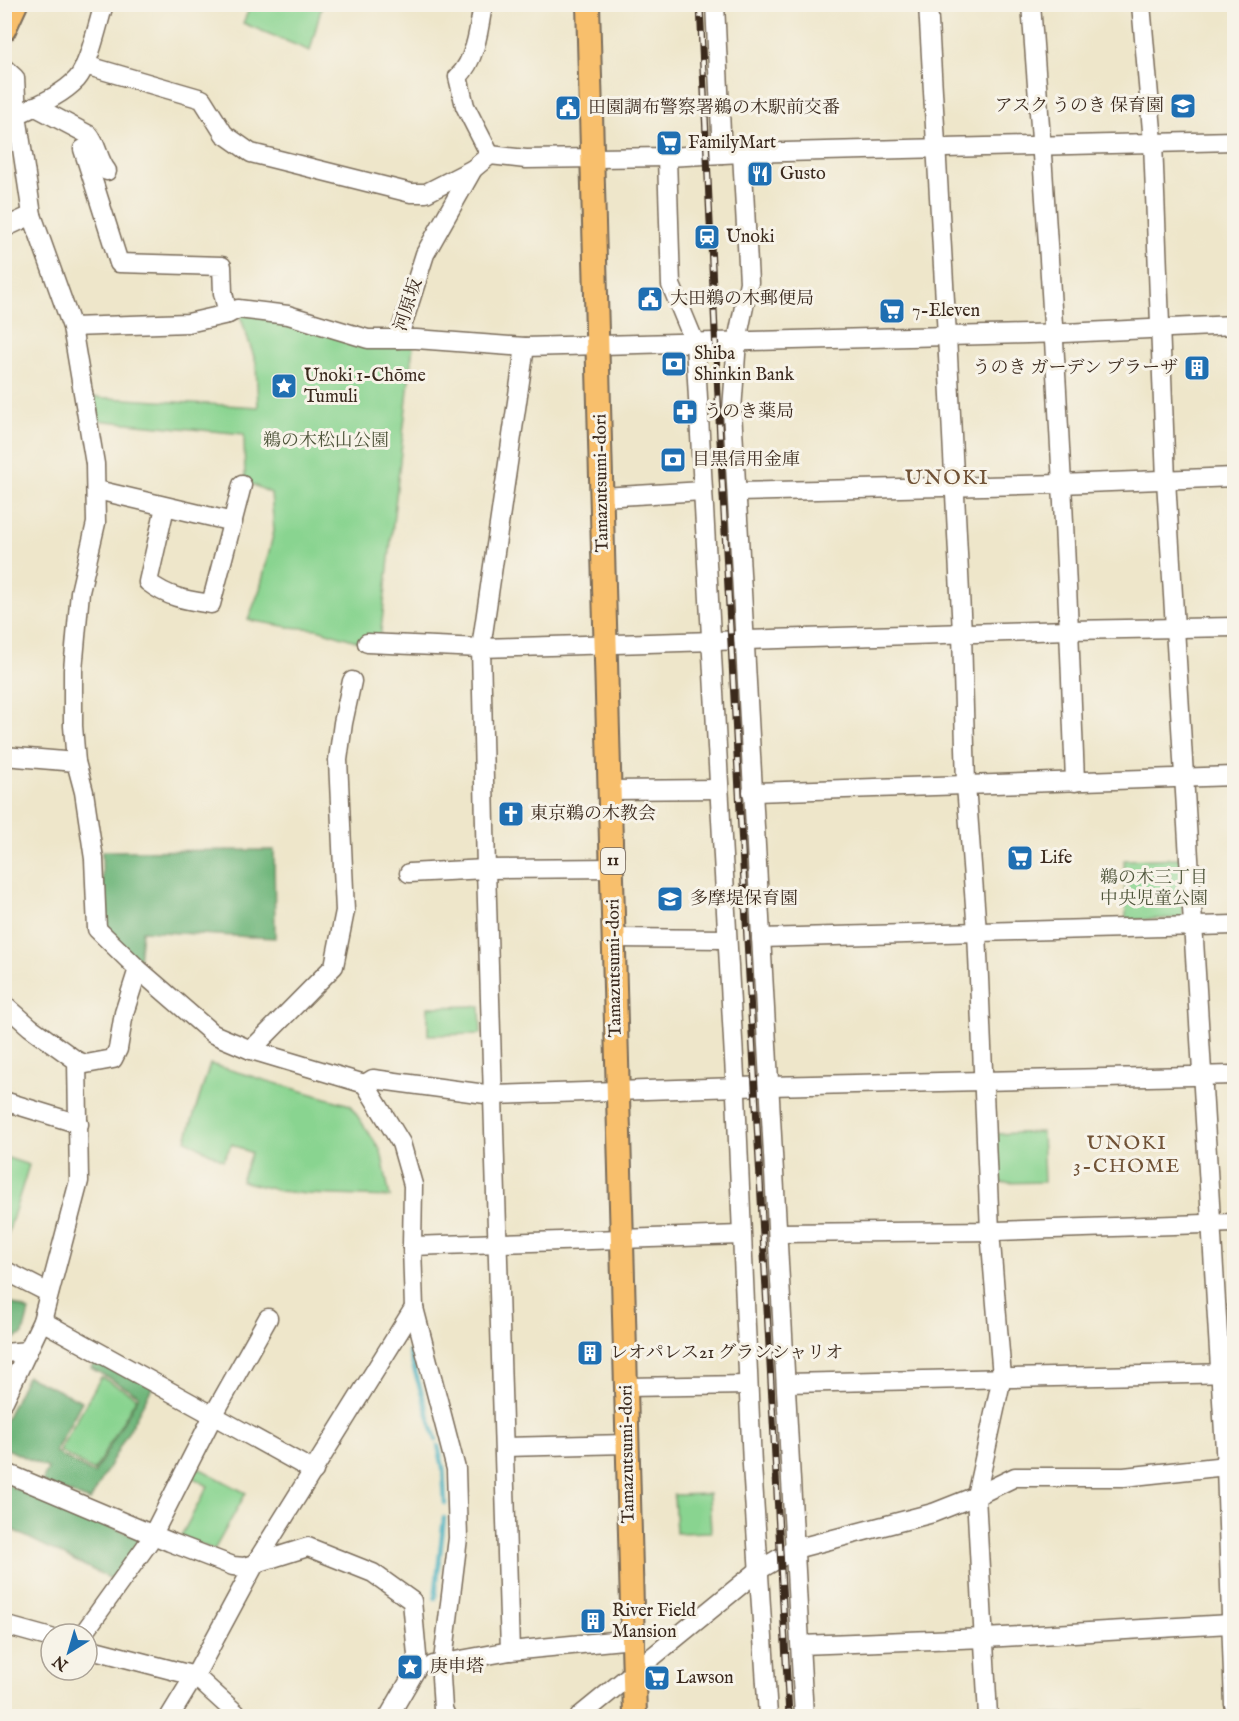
<svg xmlns="http://www.w3.org/2000/svg" width="1239" height="1721" font-family="'IM FELL English','Noto Serif JP',serif">
<rect width="100%" height="100%" fill="#f7f3e8"/>
<filter id="ink" filterUnits="userSpaceOnUse"><feTurbulence type="fractalNoise" baseFrequency=".0167" numOctaves="2"/><feDisplacementMap in="SourceGraphic" scale="12" xChannelSelector="R" yChannelSelector="G"/><feConvolveMatrix kernelMatrix="1 2 1 2 8 2 1 2 1" color-interpolation-filters="sRGB"/></filter>
<filter id="wash" filterUnits="userSpaceOnUse"><feTurbulence type="fractalNoise" baseFrequency=".008" numOctaves="4" result="noise"/><feDisplacementMap in="SourceGraphic" scale="24" xChannelSelector="R" yChannelSelector="G"/><feGaussianBlur stdDeviation="1.35" result="paint"/><feColorMatrix in="noise" values="0 0 0 0 0 0 0 0 0 0 0 0 0 0 0 0 0 1.4 0 .05"/><feComposite in="paint" operator="in"/></filter>
<g filter="url(#wash)">
<rect width="100%" height="100%" fill="#eee6ca"/>
<!-- green -->
<g fill="#89d490" stroke="#627f57" stroke-width="1.5">
<path d="M251,5H322L310,51L243,23Z"/>
<path d="M238,309L413,345L379,648L317,629L289,627L248,620L260,589L274,531L271,493L245,481L244,434L95,420L92,397L258,407L256,363Z"/>
<path d="M1181,858L1183,918L1126,920L1124,860Z"/>
<path d="M480,1006L481,1034L428,1035V1007Z"/>
<path d="M210,1064L350,1105L381,1151L390,1197L306,1194L280,1191L241,1181L251,1153L232,1144L223,1160L186,1140Z"/>
<path d="M1042,1132L1044,1182L997,1183L995,1134Z"/>
<path d="M5,1157L29,1165L5,1243H4Z"/>
<path d="M101,1377L137,1397L94,1471L59,1451Z"/>
<path d="M195,1466L246,1493L214,1550L181,1536L208,1486L190,1476Z"/>
<path d="M709,1494L711,1532L676,1533L674,1495Z"/>
<path d="M1144,1712V1716H1027Z"/>
</g>
<!-- forest -->
<g fill="#6eb67a" stroke="#54704c" stroke-width="1.5">
<path d="M274,850L275,938L142,931L139,961L103,930L102,851Z"/>
<path d="M5,1300L29,1311L23,1334L5,1344Z"/>
<path d="M97,1358L153,1386L90,1501L42,1482L48,1468L5,1448L4,1423L27,1376L82,1401L55,1452L94,1474L139,1395L91,1368Z"/>
<path d="M5,1484L142,1539L113,1580L13,1530L5,1550Z"/>
</g>
<g fill="none" stroke-linecap="round" stroke-linejoin="round">
<!-- stream -->
<g stroke="#40aebd" stroke-width="4.5">
<path d="M409,1352L436,1440"/>
<path d="M438,1446L443,1467L445,1503"/>
<path d="M435,1598L444,1518"/>
</g>
</g>
</g>
<g filter="url(#ink)">
<g fill="none" stroke-linecap="round" stroke-linejoin="round">
<!-- minor casing -->
<g stroke="#7a6c5a" stroke-width="21">
<g id="minor">
<path d="M483,4C479,29 476,59 458,77L465,106L490,155"/>
<path d="M715,4L722,154"/>
<path d="M928,4L947,336L962,633L966,785L977,932L990,1231L1002,1377L976,1496L988,1716"/>
<path d="M1031,4C1051,263 1066,523 1075,782"/>
<path d="M1141,4L1153,142L1166,480L1226,1466L1234,1705"/>
<path d="M85,65L202,99L224,134L251,153L411,193H426L473,169"/>
<path d="M4,68L15,78L17,115L32,215L72,327L95,464L96,523L80,592L73,670V726L76,762L84,792L94,859L97,929L138,969L213,1034L251,1050L365,1084L401,1143L413,1185L412,1246L414,1308L456,1469L458,1538L441,1677L443,1709L446,1716"/>
<path d="M34,106L89,135C98,146 98,160 107,171"/>
<path d="M17,115C37,105 61,96 77,79C89,66 98,23 104,4"/>
<path d="M83,149L119,263L222,266L223,293L228,314"/>
<path d="M742,153L749,282L737,341L732,410L804,1716"/>
<path d="M667,157L671,285L695,343L736,1095L752,1465L768,1716"/>
<path d="M4,228L32,215"/>
<path d="M72,327L188,323L228,314L238,309L288,315L368,339H416L525,347L1064,333L1234,325"/>
<path d="M398,339L425,254L473,169L490,155L526,159L667,157L742,153L1234,141"/>
<path d="M97,490L233,522"/>
<path d="M737,492L1061,484L1234,477"/>
<path d="M602,497L703,491"/>
<path d="M165,507L148,582C169,598 186,600 211,604L242,485"/>
<path d="M367,643L481,648L1070,630L1234,627"/>
<path d="M4,756L76,762"/>
<path d="M611,790L719,789"/>
<path d="M752,792L1234,776"/>
<path d="M409,873L486,869L613,868"/>
<path d="M615,938L727,939"/>
<path d="M761,938L1234,925"/>
<path d="M4,1004L30,1027L77,1061L86,1064L113,1059L118,1049L124,1013L138,969"/>
<path d="M251,1050L334,966L345,911L338,760L343,723L352,681"/>
<path d="M365,1084L373,1079L493,1095L769,1086L1234,1075"/>
<path d="M4,1101L79,1124"/>
<path d="M778,1233L997,1231L1234,1223"/>
<path d="M412,1246L741,1235"/>
<path d="M4,1270L49,1293"/>
<path d="M42,1321L314,1471"/>
<path d="M4,1353L28,1351"/>
<path d="M787,1383L1234,1373"/>
<path d="M627,1387L748,1385"/>
<path d="M4,1401L42,1321L79,1181L77,1061"/>
<path d="M505,1447L627,1444"/>
<path d="M4,1472L170,1542L233,1566L244,1567L308,1547L373,1573L412,1601L418,1666L389,1716"/>
<path d="M4,1625L51,1638"/>
<path d="M83,1634L149,1542L214,1414L268,1318"/>
<path d="M801,1645L985,1638L1230,1624"/>
<path d="M87,1648L195,1676L239,1716"/>
<path d="M510,1651L486,869L481,648L525,347"/>
<path d="M433,1665L510,1651L633,1639"/>
<path d="M170,1716L198,1670L255,1564L414,1308"/>
<path d="M580,1716L759,1570L795,1549L933,1513L976,1496L1015,1477H1124L1226,1466"/>
</g>
</g>
<!-- major casing -->
<g stroke="#7a6c5a" stroke-width="26">
<g id="major">
<path d="M588,4L635,1716"/>
<path d="M4,30L16,4"/>
</g>
</g>
<!-- minor -->
<use href="#minor" stroke="#fff" stroke-width="18"/>
<!-- major -->
<use href="#major" stroke="#f8bf6c" stroke-width="22"/>
<!-- rail casing -->
<g stroke="#3b2a1e" stroke-width="7">
<path id="rail" d="M700,4L720,440L789,1716"/>
</g>
<!-- rail -->
<use href="#rail" stroke="#f7f3e8" stroke-width="4.5" stroke-dasharray="14" stroke-linecap="butt"/>
</g>
</g>
<!-- icons -->
<defs>
<g id="school-square" transform="scale(1.35)"><rect x="-9" y="-9" width="18" height="18" rx="4" fill="#1f6fb2" stroke="#f7f3e8"/><path d="M0-5L7-2L0 1L-7-2ZM-4 1L0 2.5L4 1V4Q0 6-4 4Z" fill="#fff"/></g>
<g id="civic-square" transform="scale(1.35)"><rect x="-9" y="-9" width="18" height="18" rx="4" fill="#1f6fb2" stroke="#f7f3e8"/><path d="M-.6-6.5H3V-4.5H.6V-3L4-1V1h2V6H-6V1h2V-1L-.6-3ZM-1.2 2.5V6h2.4V2.5Z" fill="#fff"/></g>
<g id="supermarket-square" transform="scale(1.35)"><rect x="-9" y="-9" width="18" height="18" rx="4" fill="#1f6fb2" stroke="#f7f3e8"/><path d="M-6-5.5h2.5l.6 2H6L4.5 2H-2.5L-4.4-4H-6ZM-1.5 3.2a1.3 1.3 0 1 0 .1 0ZM3 3.2a1.3 1.3 0 1 0 .1 0Z" fill="#fff"/></g>
<g id="restaurant-square" transform="scale(1.35)"><rect x="-9" y="-9" width="18" height="18" rx="4" fill="#1f6fb2" stroke="#f7f3e8"/><path d="M-5-6h1v4h1v-4h1v4h1v-4h1v5L-1.5 .5V6h-2V.5L-5-1ZM5-6V6H3V1.5H1.5Q1.5-4 5-6Z" fill="#fff"/></g>
<g id="station-square" transform="scale(1.35)"><rect x="-9" y="-9" width="18" height="18" rx="4" fill="#1f6fb2" stroke="#f7f3e8"/><path d="M-3-6H3Q5-6 5-4V2Q5 4 3 4L4.5 6H3L1.5 4h-3L-3 6H-4.5L-3 4Q-5 4-5 2V-4Q-5-6-3-6ZM-3.5-4v3h7v-3ZM-3.5 1v1.5H-2V1ZM2 1v1.5H3.5V1Z" fill="#fff"/></g>
<g id="bank-square" transform="scale(1.35)"><rect x="-9" y="-9" width="18" height="18" rx="4" fill="#1f6fb2" stroke="#f7f3e8"/><path d="M-6-4H6V4H-6ZM0-2.3a2.3 2.3 0 1 0 0 4.6a2.3 2.3 0 1 0 0-4.6Z" fill="#fff"/></g>
<g id="building-square" transform="scale(1.35)"><rect x="-9" y="-9" width="18" height="18" rx="4" fill="#1f6fb2" stroke="#f7f3e8"/><path d="M-4-6H4V6H1V3H-1V6H-4ZM-2.5-4.3h1.7v1.8h-1.7ZM.8-4.3h1.7v1.8H.8ZM-2.5-1h1.7V.8h-1.7ZM.8-1h1.7V.8H.8Z" fill="#fff"/></g>
<g id="sight-square" transform="scale(1.35)"><rect x="-9" y="-9" width="18" height="18" rx="4" fill="#1f6fb2" stroke="#f7f3e8"/><path d="M0-6L1.8-2.2L6-1.7L2.9 1.2L3.7 5.4L0 3.3L-3.7 5.4L-2.9 1.2L-6-1.7L-1.8-2.2Z" fill="#fff"/></g>
<g id="pharmacy-square" transform="scale(1.35)"><rect x="-9" y="-9" width="18" height="18" rx="4" fill="#1f6fb2" stroke="#f7f3e8"/><path d="M-2-6h4v4h4v4h-4v4h-4v-4h-4v-4h4Z" fill="#fff"/></g>
<g id="church-square" transform="scale(1.35)"><rect x="-9" y="-9" width="18" height="18" rx="4" fill="#1f6fb2" stroke="#f7f3e8"/><path d="M-1.2-6h2.4v3.5h3.3v2.4h-3.3V6h-2.4V-.1h-3.3v-2.4h3.3Z" fill="#fff"/></g>
</defs>
<g fill-rule="evenodd">
<use href="#school-square" x="1183" y="106"/>
<use href="#civic-square" x="568" y="108"/>
<use href="#supermarket-square" x="669" y="143"/>
<use href="#restaurant-square" x="760" y="174"/>
<use href="#station-square" x="707" y="237"/>
<use href="#civic-square" x="650" y="299"/>
<use href="#supermarket-square" x="892" y="311"/>
<use href="#bank-square" x="674" y="364"/>
<use href="#building-square" x="1197" y="368"/>
<use href="#sight-square" x="284" y="386"/>
<use href="#pharmacy-square" x="685" y="412"/>
<use href="#bank-square" x="673" y="460"/>
<use href="#church-square" x="511" y="814"/>
<use href="#supermarket-square" x="1020" y="858"/>
<use href="#school-square" x="670" y="899"/>
<use href="#building-square" x="590" y="1353"/>
<use href="#building-square" x="593" y="1621"/>
<use href="#sight-square" x="410" y="1667"/>
<use href="#supermarket-square" x="657" y="1678"/>
</g>
<g text-anchor="middle" dominant-baseline="central" stroke-width="6" stroke-linejoin="round" paint-order="stroke">
<!-- shield labels -->
<rect fill="#f7f3e8" stroke="#73665b" stroke-width="1.5" x="601" y="848" width="24" height="26" rx="4.5"/>
<g font-size="16" font-weight="bold" fill="#3b2a1e">
<text x="613" y="861">11</text>
</g>
<!-- poi labels -->
<g font-size="18" fill="#3b2a1e" stroke="#f7f3e8" text-anchor="start">
<text x="1164" y="106" text-anchor="end">アスク うのき 保育園</text>
<text x="588" y="108">田園調布警察署鵜の木駅前交番</text>
<text x="688" y="143">FamilyMart</text>
<text x="780" y="174">Gusto</text>
<text x="726" y="237">Unoki</text>
<text x="670" y="299">大田鵜の木郵便局</text>
<text x="912" y="311">7-Eleven</text>
<text x="694" y="354">Shiba<tspan x="694" dy="21">Shinkin Bank</tspan></text>
<text x="1178" y="368" text-anchor="end">うのき ガーデン プラーザ</text>
<text x="304" y="376">Unoki 1-Chōme<tspan x="304" dy="21">Tumuli</tspan></text>
<text x="704" y="412">うのき薬局</text>
<text x="692" y="460">目黒信用金庫</text>
<text x="530" y="814">東京鵜の木教会</text>
<text x="1040" y="858">Life</text>
<text x="690" y="899">多摩堤保育園</text>
<text x="610" y="1353">レオパレス21 グランシャリオ</text>
<text x="612" y="1611">River Field<tspan x="612" dy="21">Mansion</tspan></text>
<text x="430" y="1667">庚申塔</text>
<text x="676" y="1678">Lawson</text>
</g>
<!-- street labels -->
<g font-size="18" fill="#3b2a1e" stroke="#f7f3e8">
<text transform="translate(409 305) rotate(-72)">河原坂</text>
<text transform="translate(602 483) rotate(-91)">Tamazutsumi-dori</text>
<text transform="translate(615 968) rotate(-91)">Tamazutsumi-dori</text>
<text transform="translate(628 1454) rotate(-91)">Tamazutsumi-dori</text>
</g>
<!-- park labels -->
<g font-size="18" fill="#4e543a" stroke="#f7f3e8">
<text x="326" y="441">鵜の木松山公園</text>
<text x="1154" y="878">鵜の木三丁目<tspan x="1154" dy="21">中央児童公園</tspan></text>
</g>
<!-- neighbourhood labels -->
<g font-size="20" letter-spacing="1.5" fill="#705236" stroke="#f7f3e8">
<text x="1127" y="1143">UNOKI<tspan x="1127" dy="23">3-CHOME</tspan></text>
</g>
<!-- quarter labels -->
<g font-size="21" letter-spacing="1.5" fill="#705236" stroke="#f7f3e8">
<text x="947" y="478">UNOKI</text>
</g>
</g>
<!-- margin -->
<rect width="1239" height="1721" fill="none" stroke="#f7f3e8" stroke-width="24"/>
<!-- north arrow -->
<g transform="translate(69 1652) rotate(217)"><circle r="28" fill="#f7f3e8" stroke="#aca397" stroke-width="1.5"/>
<path d="M0-4.5L10 22L0 15L-10 22Z" fill="#1f6fb2"/>
<text y="-9" font-size="16" font-weight="bold" text-anchor="middle" fill="#3b2a1e">N</text>
</g>
</svg>
